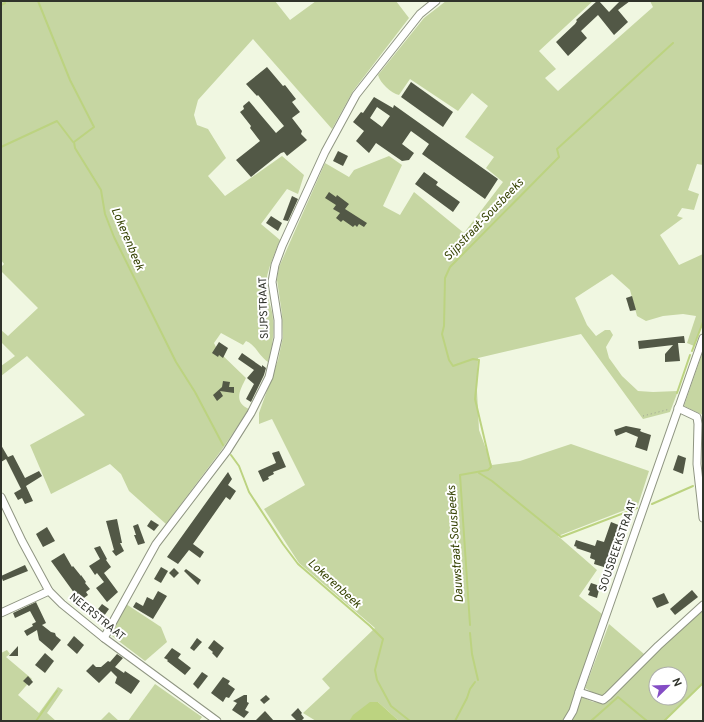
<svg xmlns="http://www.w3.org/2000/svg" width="704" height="722" font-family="Overpass,sans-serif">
<rect width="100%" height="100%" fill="#f0f7e1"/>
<!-- green -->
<g fill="#c6d6a2" fill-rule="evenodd">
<path d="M1,1H275L290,20L316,1H396L409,18L353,91L332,129L253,39L198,100L194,115L197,125L208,129L226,158L208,176L225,196L282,156L304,175L298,194L287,189L261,224L280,240C275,253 265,274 266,288C267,296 270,304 272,312C275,328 273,347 268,362C258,355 256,345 246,341L243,345L221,333L214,343L218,351L246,378C240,390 233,402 249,409L223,448L166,524L129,491L121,474L110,464L51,494L30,445L85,415L27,356L1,376V366L15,356L1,342V330L8,336L38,308L1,271V267L4,264L1,260Z"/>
<path d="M446,1H593L539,51L556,69L545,78L558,91L653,7L650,1H703V165L697,164L688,190L699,194L694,210L682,208L677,216L683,218L660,235L679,265L703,254V321L694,346L687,343L696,316L683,314L663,316L646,321L637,316L630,290L612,274L575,298L587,325L596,336L605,330H610L613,335L606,347L609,358L622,376L638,391L653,392L678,391L670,412L643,419L581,334L478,358L477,391L479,430L492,465L520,461L571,444L649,471L638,505L558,536L597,570L579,596L602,614L569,711L564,721H399L378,702L354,715L349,721H316L303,713L330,688L322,679L375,628L299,563L264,509L305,485L272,419L259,424V413L278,360L283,337L282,314L277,280L279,267L325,163L349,177L354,170L389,156L402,165L383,206L400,215L414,192L464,233L503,182L486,168L494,157L465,137L488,106L472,93L458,111L410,79L399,95C391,93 380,83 378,75L424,18Z"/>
<path d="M702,354H703V415L684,406Z"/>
<path d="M126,604L161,627L167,642L145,661L112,636L114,626Z"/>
<path d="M703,611V684L664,721H571L582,697L593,702L606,703L665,643ZM656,674H680V698H656Z"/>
<path d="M609,624L644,654L606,695L600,697L585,688Z"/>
<path d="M7,650L10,654L6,657L32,679L18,695L39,713L58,687L63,690L47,713L56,721H1V653Z"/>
<path d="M155,684L202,717L199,721H128Z"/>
<path d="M109,712L119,721H100Z"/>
</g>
<!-- water -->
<path fill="#bcd380" d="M370,702H378L399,721H349L353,715Z"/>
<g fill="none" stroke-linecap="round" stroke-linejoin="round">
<!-- stream -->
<g stroke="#bcd380" stroke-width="2">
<path d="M38,1L70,80L94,127L74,142L75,148L101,190L105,214L114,237L176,362L195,392L223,445"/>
<path d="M1,5L5,3"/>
<path d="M1,147L57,121L73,142"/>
<path d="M692,351L703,322"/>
<path d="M677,393L690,355"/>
<path d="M231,455L239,466L249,492L283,544L298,564L370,626L383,639L375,670L377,680L391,706L410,721"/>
<path d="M479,473L492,481L561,537L637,508"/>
<path d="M652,504L693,486"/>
<path d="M470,625L460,475L488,470L491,467L475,399L479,360L473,359L453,366L449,360L442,334L444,326L445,278L450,267L559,157L557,149L673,43"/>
<path d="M470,633L472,654L478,680"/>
<path d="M36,721L57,691"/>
<path d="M455,721L467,698L470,689L475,682"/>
<path d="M591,721L618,697L647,721"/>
<path d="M664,721L703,683"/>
</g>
</g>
<!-- building -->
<g fill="#525846" fill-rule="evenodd">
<path d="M597,1H599L609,12L620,1H630L618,10L628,22L614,35L598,15L581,31L587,38L568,56L556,42L575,24L577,21L576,20Z"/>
<path d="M267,67L283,86L285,85L296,99L292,102L300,112L292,118L302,131L301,134L307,140L287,156L284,152L281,153L251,177L236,160L260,141L250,128L251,126L240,112L244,109L243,106L249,101L276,133L284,126L258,95L257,96L246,84Z"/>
<path d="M411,82L453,112L443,127L401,97Z"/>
<path d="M374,97L393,108L394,105L498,179L485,199L422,154L429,144L411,131L402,144L414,153L409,160L402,161L376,143L369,153L356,141L364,131L353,122L361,112L363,113ZM377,107L390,116L382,127L370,118Z"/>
<path d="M338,151L348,156L343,166L333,161Z"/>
<path d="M424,172L438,182L436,185L460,202L453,212L415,184Z"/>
<path d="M329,192L336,197L337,195L349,204L345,209L367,223L364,227L359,224L357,227L355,225L353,227L343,220L341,222L336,218L340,213L333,209L336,205L325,198Z"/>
<path d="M292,196L298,199L288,221L283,220Z"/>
<path d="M271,216L282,223L278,231L266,223Z"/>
<path d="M632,296L636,310L630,311L626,298Z"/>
<path d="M684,336L685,343H678L680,361L665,362V354L673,345L639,349L638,341Z"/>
<path d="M219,342L228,348L223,358L219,355L218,357L212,353Z"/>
<path d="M242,353L262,367V365L266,368L264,375L251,402L246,399L254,384L247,378L254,370L238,359Z"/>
<path d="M223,381L230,382L229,387H234V393L220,391L223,396L217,401L213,395L222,387Z"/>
<path d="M626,426L641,429L640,431L642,432L651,435L647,451L635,447L638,437L626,432L616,436L614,430Z"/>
<path d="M1,445L8,457L13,455L25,478L39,471L42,476L26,486L33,501L25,504L22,498L18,500L14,493L21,489L6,459L1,462Z"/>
<path d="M279,451L286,467L273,472L274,474L268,477L269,479L263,482L258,471L276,463L272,453Z"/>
<path d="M678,455L686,458L683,474L673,470Z"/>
<path d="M228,472L232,479L228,485L236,491L230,500L226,497L193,544L204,552L200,558L189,550L178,564L167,557Z"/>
<path d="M117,519L122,543H120L124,551L116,556L112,551L114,550L106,521Z"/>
<path d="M151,520L159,525L154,531L147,526Z"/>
<path d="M611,522L621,526L607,568L594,564L595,560L590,558L591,553L576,548L577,547L574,546L576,540L595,546L597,540L604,542Z"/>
<path d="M138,524L145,543L138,545L134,535H136L133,526Z"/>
<path d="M47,527L55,541L43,547L36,534Z"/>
<path d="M100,546L107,559L106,560L111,567L104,573L118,592L107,602L96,588L104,582L97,573L95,575L89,566L100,559L94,548Z"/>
<path d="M64,553L72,567L73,566L81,576V575L86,582L85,583L90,589L86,592L88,595L80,601L51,561Z"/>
<path d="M25,565L28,571L3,581L1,576Z"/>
<path d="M161,567L168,571L161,583L154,579Z"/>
<path d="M174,568L179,573L174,578L169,573Z"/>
<path d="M186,569L201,580L198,585L184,571Z"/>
<path d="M591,583L600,586L597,598L588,595L590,591L588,590Z"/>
<path d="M692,590L698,597L675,615L670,609Z"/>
<path d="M158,591L167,596L153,619L133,607L136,602L143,606L147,597L153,600Z"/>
<path d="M664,593L669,603L657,608L652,598Z"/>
<path d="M36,602L46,623L42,625L51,632L55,633L56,636L61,640L52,651L39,640L37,630L27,636L24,631L33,626L32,624L36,622L30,611L15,618L13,613Z"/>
<path d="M102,604L109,609L104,616L102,614L100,617L95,613Z"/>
<path d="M74,636L84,645L77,654L67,645Z"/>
<path d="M197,638L202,642L194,651L190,648Z"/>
<path d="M214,640L224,648L217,658L212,653L213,652L208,648Z"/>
<path d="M18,646V656H9Z"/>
<path d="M172,648L181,654L178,658L191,668L185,675L167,661L168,660L164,658Z"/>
<path d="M45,653L54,661L45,673L35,665Z"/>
<path d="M117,654L123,658L115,667L124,673L125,671L140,681L131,694L115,683L117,677L111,671L99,683L86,671L93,664L96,667H101L108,661L110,662Z"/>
<path d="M202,672L208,676L198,689L193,684Z"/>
<path d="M28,676L33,682L29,686L23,681Z"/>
<path d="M223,677L230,681L228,684L235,689L229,698L226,697L223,702L211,693Z"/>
<path d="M244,695H247V702L249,703L245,710L249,712L244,718L232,710L237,703L233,701Z"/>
<path d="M266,695L270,699L264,704L260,700Z"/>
<path d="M298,708L302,713L301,714L304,718L301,721H297L291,715Z"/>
<path d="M265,711L274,721H255Z"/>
</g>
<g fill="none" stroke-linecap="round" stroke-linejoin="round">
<!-- minor casing -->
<g stroke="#8f9582" stroke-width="9">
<g id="minor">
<path d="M678,408L697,417L698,424L697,464L703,518"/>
<path d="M1,497L22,541L49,591L62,604L104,638L217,721"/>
<path d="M1,613L49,591"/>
<path d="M104,638L156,544L227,451L251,413L269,377L278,338V320L272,282L275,265L282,246L325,152L356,95L420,14L436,1"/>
<path d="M579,692L603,700L608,696L658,646L703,605"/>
<path d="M567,721L573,711L579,692L703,338"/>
</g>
</g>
<!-- path -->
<path stroke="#9ca292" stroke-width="1" stroke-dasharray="1 3" stroke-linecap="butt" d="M643,416L670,409"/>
<!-- minor -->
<use href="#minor" stroke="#fff" stroke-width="7"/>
</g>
<g text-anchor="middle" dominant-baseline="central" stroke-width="4" stroke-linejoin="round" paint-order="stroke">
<!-- street labels -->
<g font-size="11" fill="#30332b" stroke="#fff">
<text transform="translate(264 308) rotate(-92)">SIJPSTRAAT</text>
<text transform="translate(618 546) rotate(-71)">SOUSBEEKSTRAAT</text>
<text transform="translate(97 617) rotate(39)">NEERSTRAAT</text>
</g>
<!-- water labels -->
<g font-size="12" font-style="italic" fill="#364303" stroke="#fff">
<text transform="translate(484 220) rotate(-46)">Sijpstraat-Sousbeeks</text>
<text transform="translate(127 239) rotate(67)">Lokerenbeek</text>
<text transform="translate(456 544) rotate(-94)">Dauwstraat-Sousbeeks</text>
<text transform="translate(334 584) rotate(42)">Lokerenbeek</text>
</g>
</g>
<!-- border -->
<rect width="704" height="722" fill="none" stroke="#30332b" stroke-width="4"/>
<!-- north arrow -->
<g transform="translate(668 686) rotate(67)"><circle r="19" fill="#ffffff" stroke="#acadaa"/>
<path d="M0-3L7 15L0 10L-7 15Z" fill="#844dc5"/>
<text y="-6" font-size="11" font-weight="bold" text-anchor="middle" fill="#30332b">N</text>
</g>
</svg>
